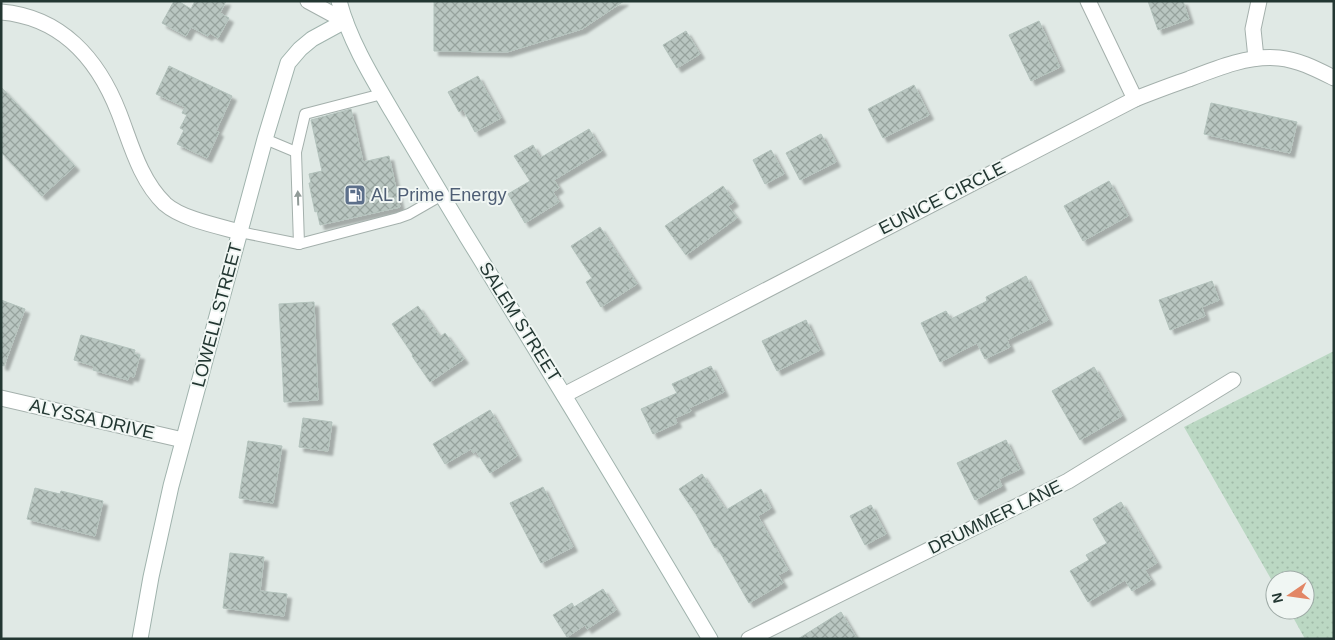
<svg xmlns="http://www.w3.org/2000/svg" width="1335" height="640" font-family="Helvetica,sans-serif">
<defs>
<pattern id="park-dots" width="8" height="8" patternUnits="userSpaceOnUse" patternTransform="scale(1.25)"><rect width="8" height="8" fill="#bbd8c3"/><path d="M2 2h.1M6 6h.1" fill="none" stroke="#a0baa8" stroke-width="1.8" stroke-linecap="round"/></pattern>
<pattern id="building-cross-hatch" width="8" height="8" patternUnits="userSpaceOnUse" patternTransform="scale(1.25)"><rect width="8" height="8" fill="#b9c6c1"/><path d="M0 0l8 8M0 8l8-8" fill="none" stroke="#96a29d"/></pattern>
<filter id="shadow"><feDropShadow dx="4.5" dy="4.5" stdDeviation="1" flood-color="#0004"/></filter>
</defs>
<rect width="100%" height="100%" fill="#e0e9e5"/>
<!-- park -->
<path fill="url(#park-dots)" d="M1334,351V639H1305L1289,610H1305V580H1275V586L1184,427Z"/>
<!-- building -->
<g fill="url(#building-cross-hatch)" stroke="#b3c2bc" filter="url(#shadow)">
<path d="M174,1H178L191,9L195,1H226L220,13L229,18L218,38L210,33L208,36L191,27L186,36L162,23Z"/>
<path d="M434,1H624L582,29L507,52L434,51Z"/>
<path d="M1148,1H1183L1189,19L1158,30Z"/>
<path d="M1039,21L1060,67L1031,81L1009,35Z"/>
<path d="M686,31L700,54L677,68L663,45Z"/>
<path d="M169,66L232,96L216,131L219,132L207,158L177,144L184,130L180,128L187,115L182,113L185,107L156,94Z"/>
<path d="M478,76L501,118L475,132L463,109L459,112L448,92Z"/>
<path d="M914,85L929,115L883,138L868,109Z"/>
<path d="M1,87L75,166L42,196L1,152Z"/>
<path d="M1211,103L1297,122L1290,153L1204,134Z"/>
<path d="M351,109L363,162L389,156L400,207L320,225L317,211L315,212L309,183H311L309,174L322,171L311,120Z"/>
<path d="M589,129L602,151L554,180L559,188L553,192L559,202L525,223L508,194L530,181L514,156L533,145L540,158Z"/>
<path d="M821,134L836,162L800,180L786,153Z"/>
<path d="M771,150L784,174L765,184L753,160Z"/>
<path d="M1109,181L1128,216L1083,241L1064,206Z"/>
<path d="M723,186L734,202L728,206L737,218L686,255L665,226Z"/>
<path d="M600,227L637,284L601,307L586,282L592,278L571,246Z"/>
<path d="M1026,276L1048,320L1007,340L1010,347L985,359L977,343L940,362L921,323L946,311L951,319L987,301L986,297Z"/>
<path d="M1212,281L1219,300L1202,307L1205,316L1170,330L1159,300Z"/>
<path d="M1,300L25,309L4,366L1,365Z"/>
<path d="M314,302L318,400L284,402L279,304Z"/>
<path d="M418,306L440,337L445,333L464,359L430,382L412,356L413,355L392,324Z"/>
<path d="M806,320L820,350L777,371L762,341Z"/>
<path d="M81,335L135,350L134,354L140,355L134,377L129,376L128,380L93,370L94,366L74,360Z"/>
<path d="M711,366L724,392L689,408L691,411L675,418L677,423L653,434L641,409L677,393L672,384Z"/>
<path d="M1094,367L1122,416L1080,440L1052,391Z"/>
<path d="M490,410L517,456L490,473L476,451L473,453L471,449L445,464L433,444Z"/>
<path d="M303,418L332,422L328,451L299,447Z"/>
<path d="M1006,440L1020,469L999,479L1002,486L975,500L957,463Z"/>
<path d="M248,441L282,446L273,503L239,498Z"/>
<path d="M702,474L726,510L761,489L771,508L758,516L788,570L778,575L783,583L749,603L717,547L715,548L696,514L679,489Z"/>
<path d="M543,487L573,547L541,563L510,503Z"/>
<path d="M35,488L60,494L61,491L103,501L95,536L27,519Z"/>
<path d="M1121,502L1157,563L1145,570L1151,580L1132,591L1125,580L1088,602L1070,571L1089,560L1086,555L1107,543L1093,519Z"/>
<path d="M871,505L886,534L865,545L850,516Z"/>
<path d="M230,553L264,557L260,591L287,594L284,616L223,608Z"/>
<path d="M603,589L616,610L587,629L585,625L567,637L553,615L572,603L574,607Z"/>
<path d="M841,612L857,639H798Z"/>
</g>
<g fill="none" stroke-linecap="round" stroke-linejoin="round">
<!-- service casing -->
<g stroke="#a4b0ac" stroke-width="12">
<g id="service">
<path d="M265,139L296,152"/>
<path d="M240,232L299,244L398,218L409,214L442,195"/>
<path d="M299,244L296,152L305,114L382,94"/>
</g>
</g>
<!-- minor casing -->
<g stroke="#a4b0ac" stroke-width="17">
<g id="minor">
<path d="M308,1L345,21"/>
<path d="M1088,1L1135,99"/>
<path d="M1,12C61,17 98,59 119,113C131,144 140,180 165,204C182,219 218,226 240,232"/>
<path d="M1256,58L1253,29L1259,1"/>
<path d="M564,395L1135,99C1153,92 1171,85 1189,79C1217,68 1249,55 1279,58C1299,60 1316,69 1334,78"/>
<path d="M1,398L183,440"/>
<path d="M749,639L1068,481L1233,380"/>
</g>
</g>
<!-- secondary casing -->
<g stroke="#a0b3ad" stroke-width="17">
<g id="secondary">
<path d="M339,1C349,40 373,79 393,113C418,155 442,196 467,237C549,370 630,504 710,639"/>
<path d="M140,639L151,577L171,486L265,139L288,63L300,49L312,39L345,21"/>
</g>
</g>
<!-- service -->
<use href="#service" stroke="#fff" stroke-width="10"/>
<!-- minor -->
<use href="#minor" stroke="#fff" stroke-width="15"/>
<!-- secondary -->
<use href="#secondary" stroke="#fff" stroke-width="15"/>
</g>
<!-- one-way arrows -->
<defs><path id="oneway-solid" d="M-6-.8H1V-3.2L6.5 0L1 3.2V.8H-6Z" transform="scale(1.25)"/></defs>
<use fill="#919b98" href="#oneway-solid" transform="translate(298 198) rotate(-92)"/>
<!-- icons -->
<defs>
<g id="fuel-square" transform="scale(1.125)"><rect x="-9" y="-9" width="18" height="18" rx="4" fill="#5c6f8a" stroke="#f0f6f3"/><path d="M-5.5-6h7V0h2V4h1.3V-2.5L3-4.5l.8-.8L6-3V5H2.5V1h-1V6h-7ZM-4.2-4.7v3.2H.2V-4.7Z" fill="#fff"/></g>
</defs>
<g fill-rule="evenodd">
<use href="#fuel-square" x="355" y="195"/>
</g>
<g text-anchor="middle" dominant-baseline="central" stroke-width="4" stroke-linejoin="round" paint-order="stroke">
<!-- service labels -->
<g font-size="18" fill="#4e5e75" stroke="#f0f6f3" text-anchor="start">
<text x="371" y="195">AL Prime Energy</text>
</g>
<!-- street labels -->
<g font-size="18" fill="#233732" stroke="#f0f6f3">
<text transform="translate(942 198) rotate(-27)">EUNICE CIRCLE</text>
<text transform="translate(217 315) rotate(-75)">LOWELL STREET</text>
<text transform="translate(520 322) rotate(58)">SALEM STREET</text>
<text transform="translate(92 419) rotate(13)">ALYSSA DRIVE</text>
<text transform="translate(995 517) rotate(-26)">DRUMMER LANE</text>
</g>
</g>
<!-- border -->
<rect width="1335" height="640" fill="none" stroke="#233732" stroke-width="5"/>
<!-- north arrow -->
<g transform="translate(1290 595) rotate(257)"><circle r="24" fill="#f0f6f3" stroke="#9eaaa6"/>
<path d="M0-4L9 19L0 12L-9 19Z" fill="#e28665"/>
<text y="-8" font-size="14" font-weight="bold" text-anchor="middle" fill="#233732">N</text>
</g>
</svg>
